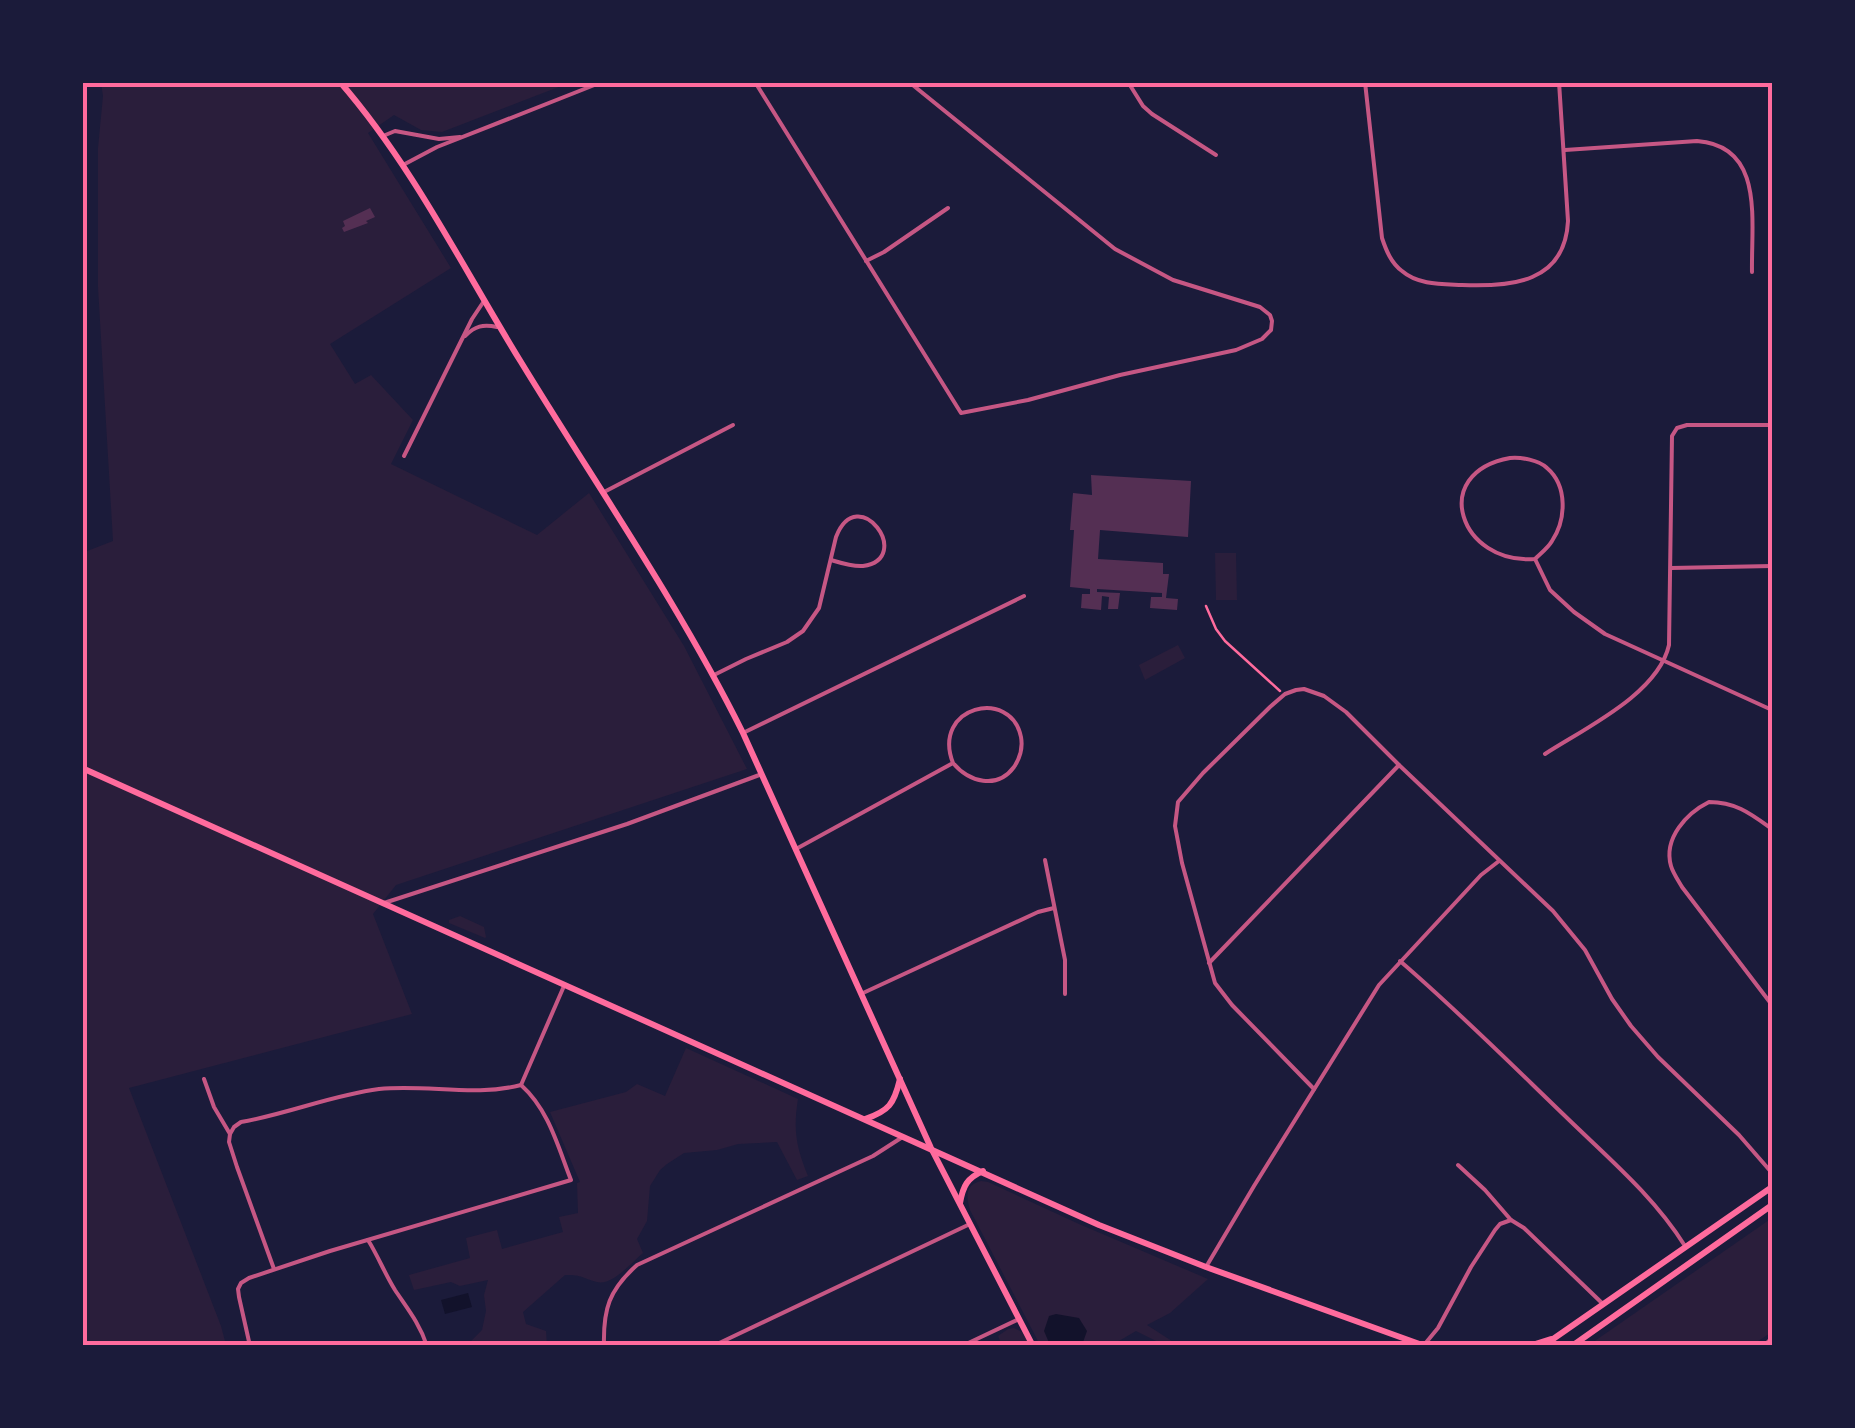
<svg xmlns="http://www.w3.org/2000/svg" width="1855" height="1428" font-family="'Alegreya Sans',sans-serif">
<rect width="100%" height="100%" fill="#1b1b3a"/>
<!-- green -->
<g fill="#2a1e3b">
<path d="M101,83H569L442,132L421,130L394,115L368,133L451,268L330,344L355,384L371,375L413,420L391,464L537,535L589,493L684,646L747,769L396,885L373,914L412,1014L129,1088L221,1326L226,1345L83,1346L82,553L113,541L98,287V148L103,96Z"/>
<path d="M1215,553H1236L1237,600H1216Z"/>
<path d="M1178,645L1185,658L1145,680L1139,665Z"/>
<path d="M460,916L484,927L486,937L485,938L449,923V920Z"/>
<path d="M686,1048L798,1099C793,1130 796,1147 808,1176L797,1180L777,1142L738,1144L717,1150L684,1153L667,1164L660,1170L650,1186L647,1221L637,1239L643,1253C631,1263 612,1286 597,1282C581,1278 584,1275 565,1275L523,1312L526,1324L546,1331L547,1345H467L482,1330L486,1311L484,1295L488,1280L460,1286L451,1282L414,1290L409,1275L470,1258L466,1238L497,1230L502,1249L563,1232L559,1217L578,1213L577,1183L580,1182L550,1112L626,1092L637,1084L665,1096Z"/>
<path d="M981,1181L988,1182L1079,1224L1208,1279L1170,1313L1147,1325L1178,1345H1164L1136,1331L1112,1345H1040L970,1210C966,1196 965,1185 981,1181Z"/>
<path d="M1772,1218V1332L1752,1345H1589Z"/>
<path d="M1014,1328L1022,1332L1030,1345H1002L998,1336L1008,1329Z"/>
</g>
<!-- water -->
<g fill="#12122b">
<path d="M468,1293L472,1307L445,1314L441,1300Z"/>
<path d="M1056,1314L1079,1318L1087,1331L1082,1345H1050L1044,1331L1049,1316Z"/>
</g>
<!-- building -->
<g fill="#542f53">
<path d="M370,208L375,217L366,221L368,223L344,232L342,228L345,226L343,221Z"/>
<path d="M1091,475L1191,481L1188,537L1100,530L1098,559L1163,563V574H1169L1166,598L1178,599L1177,610L1150,608L1151,597H1162V593L1097,589V592L1120,593L1118,609H1108L1109,597L1102,596L1101,610L1081,608L1082,594H1090V589L1070,587L1074,530H1070L1073,493L1092,495Z"/>
</g>
<g fill="none" stroke-linecap="round" stroke-linejoin="round">
<!-- path -->
<path stroke="#ff6b9d" stroke-width="2.5" d="M1206,606L1216,629L1225,641L1280,691"/>
<!-- minor -->
<g stroke="#c65784" stroke-width="4">
<path d="M755,82L961,413L1028,400L1120,375L1236,350L1262,339L1271,330L1272,321L1270,315L1260,307L1173,280L1115,249L909,82"/>
<path d="M1128,82L1143,106L1152,114L1216,155"/>
<path d="M1365,82L1382,238C1386,250 1391,263 1402,271C1418,285 1442,284 1462,285C1511,287 1565,283 1568,221L1559,82"/>
<path d="M383,136L395,131L439,139L460,137"/>
<path d="M1565,150L1697,141C1765,146 1751,221 1752,272"/>
<path d="M403,165L437,147L602,82"/>
<path d="M866,261L884,252L948,208"/>
<path d="M465,336C475,326 483,324 497,327"/>
<path d="M404,456L472,319L484,301"/>
<path d="M1510,458C1521,457 1539,460 1547,468C1568,486 1566,520 1552,541C1548,548 1541,553 1535,559C1460,565 1428,473 1510,458Z"/>
<path d="M604,492L733,425"/>
<path d="M1535,559L1550,590L1574,612L1605,634L1772,710"/>
<path d="M1671,568L1772,566"/>
<path d="M714,675L746,659L787,642L803,631L819,608L836,537C858,480 915,559 863,566C853,567 841,563 831,560"/>
<path d="M745,732L1024,596"/>
<path d="M1545,754C1585,728 1658,694 1669,645L1672,436L1677,428L1687,425H1772"/>
<path d="M1772,829C1751,814 1736,802 1709,802C1687,813 1663,838 1671,866C1673,873 1678,880 1682,887L1772,1005"/>
<path d="M796,849L953,763C969,782 997,790 1014,767C1020,758 1023,748 1021,737C1011,687 931,706 953,763"/>
<path d="M1045,860L1065,960V994"/>
<path d="M384,903L627,824L762,774"/>
<path d="M1400,961C1457,1010 1510,1063 1564,1115C1607,1157 1653,1195 1685,1246"/>
<path d="M1209,963L1399,765"/>
<path d="M863,993L1038,912L1054,908"/>
<path d="M204,1079L214,1107L230,1134L229,1142L237,1167L274,1269"/>
<path d="M1314,1089L1232,1005L1215,983L1182,863L1175,826L1178,802L1203,773L1270,707L1285,694L1296,690L1304,689L1324,696L1346,712L1399,765L1553,911L1585,950L1612,999L1631,1026L1658,1057L1739,1135L1772,1173"/>
<path d="M230,1134L234,1127L241,1122C288,1114 332,1095 379,1089C426,1084 475,1097 521,1085L564,986"/>
<path d="M1458,1165L1485,1190L1511,1220L1524,1228L1603,1304"/>
<path d="M368,1240C378,1256 385,1274 395,1290C407,1308 420,1324 427,1346"/>
<path d="M1206,1267L1254,1186L1379,985L1481,875L1499,861"/>
<path d="M1424,1345L1438,1328L1471,1267L1495,1230L1500,1224L1511,1220"/>
<path d="M250,1346L239,1297L238,1289L241,1283L249,1278L330,1251L571,1180C558,1147 549,1110 521,1085"/>
<path d="M604,1346C603,1309 609,1290 637,1265L873,1156L901,1138"/>
<path d="M713,1346L970,1224"/>
<path d="M962,1346L1019,1319"/>
<path d="M1764,1346L1772,1338"/>
</g>
<!-- secondary -->
<path stroke="#ff6b9d" stroke-width="6" d="M340,82C413,166 463,268 521,362C596,485 679,604 743,733L931,1148L1033,1346"/>
<!-- primary -->
<g stroke="#ff6b9d" stroke-width="6">
<path d="M82,768L1099,1225L1206,1267L1425,1346"/>
<path d="M865,1119C889,1111 894,1104 900,1079"/>
<path d="M960,1203C963,1186 967,1178 983,1171"/>
<path d="M1529,1346L1551,1339"/>
</g>
<!-- trunk -->
<g stroke="#ff6b9d" stroke-width="6">
<path d="M1543,1346L1772,1187"/>
<path d="M1572,1346L1772,1205"/>
</g>
</g>
<!-- border -->
<rect width="1855" height="1428" fill="none" stroke="#1b1b3a" stroke-width="170"/>
<rect x="85" y="85" width="1685" height="1258" fill="none" stroke="#ff6b9d" stroke-width="4"/>
</svg>
